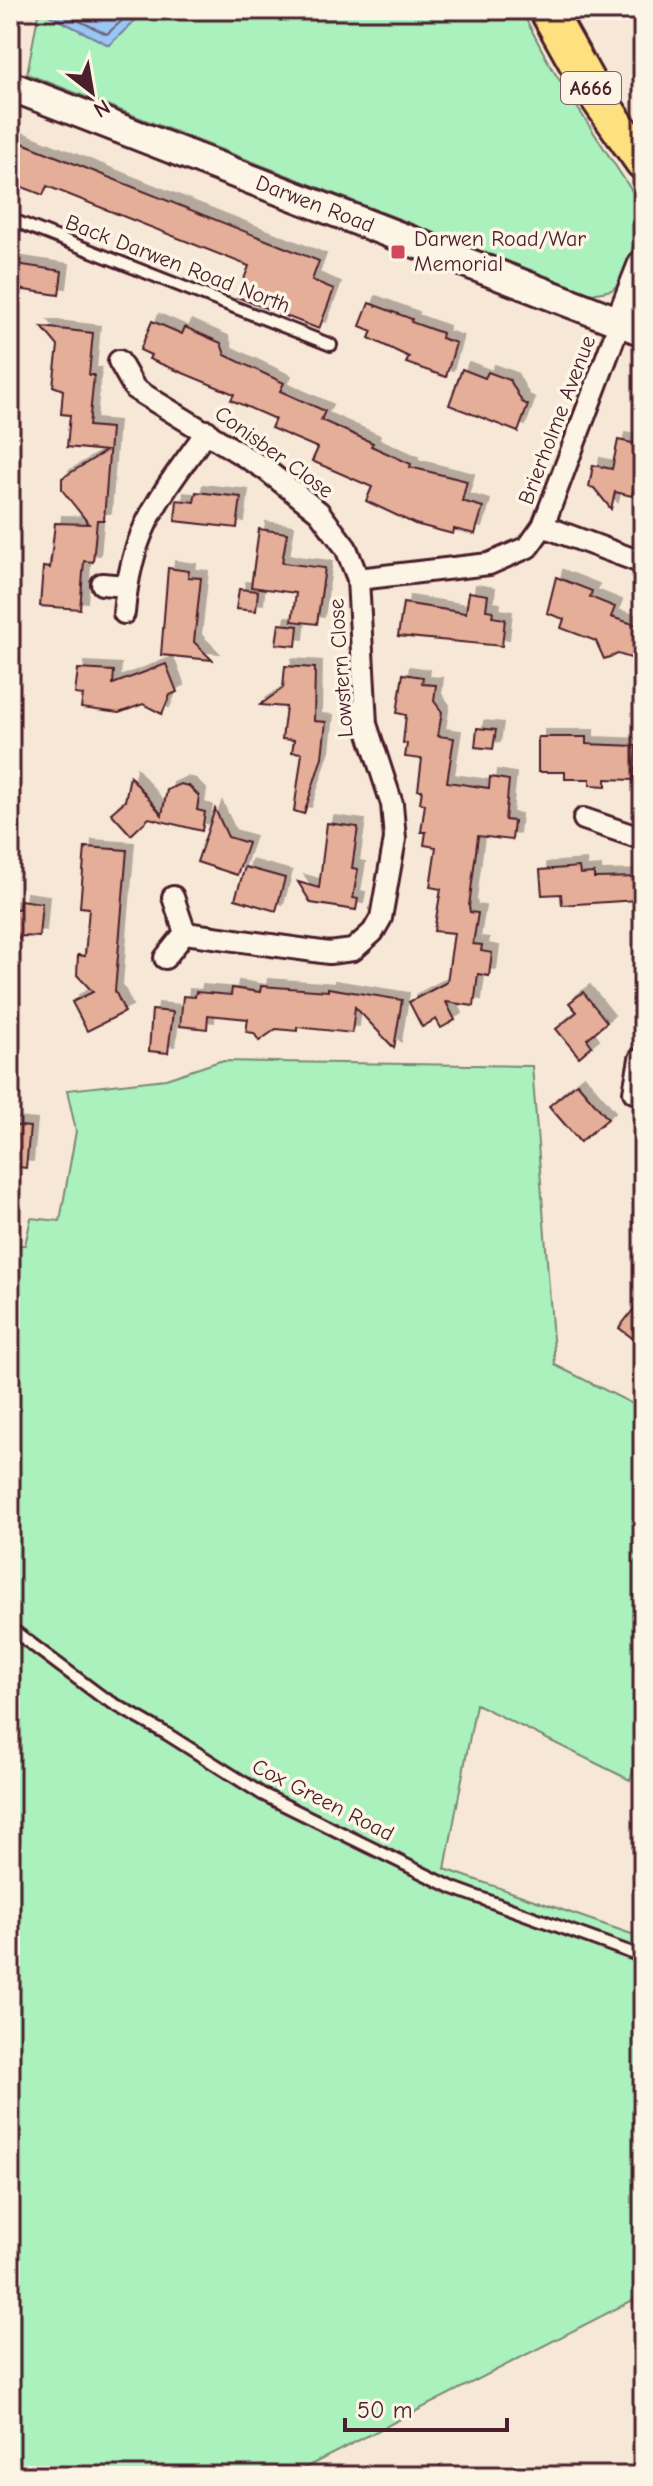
<svg xmlns="http://www.w3.org/2000/svg" width="653" height="2486" font-family="'Comic Neue',sans-serif">
<defs>
<filter id="shadow"><feDropShadow dx="7" dy="-7" stdDeviation="0" flood-color="#0004"/></filter>
</defs>
<rect width="100%" height="100%" fill="#f7e7d6"/>
<filter id="ink" filterUnits="userSpaceOnUse"><feTurbulence type="fractalNoise" baseFrequency=".0125" numOctaves="2"/><feDisplacementMap in="SourceGraphic" scale="16" xChannelSelector="R" yChannelSelector="G"/><feConvolveMatrix kernelMatrix="1 2 1 2 8 2 1 2 1" color-interpolation-filters="sRGB"/></filter>
<g filter="url(#ink)">
<!-- green -->
<g fill="#aaf1be" stroke="#7a8874" stroke-width="2">
<path d="M39,10L109,45L146,10H521L551,67L643,208L642,224L619,283L612,290L592,294L27,74Z"/>
<path d="M220,1061L532,1066L555,1365L643,1409V1744L630,1780L476,1704L445,1869L643,1938V2295L289,2476H10V1245H25L31,1218L60,1221L76,1131L67,1090L166,1079Z"/>
</g>
<!-- water -->
<path fill="#99c6f3" stroke="#7983a3" stroke-width="2" d="M39,10H146L109,45Z"/>
<g fill="none" stroke-linecap="round" stroke-linejoin="round">
<!-- shore -->
<path stroke="#6a627b" stroke-width="2" d="M56,10L107,34L134,10"/>
</g>
<!-- building -->
<g fill="#e4ae98" stroke="#4a1f2b" stroke-width="2" filter="url(#shadow)">
<path d="M10,138L319,261L312,280L334,289L319,329L237,297L249,266L47,186L43,195L17,185L20,175L10,171Z"/>
<path d="M10,263L62,271L59,295L10,288Z"/>
<path d="M369,303L412,319L411,322L442,333L441,338L456,343L446,377L406,363L409,357L369,338L372,331L360,326Z"/>
<path d="M152,321L182,334L185,327L221,343L225,355L284,383L280,391L325,411L321,420L373,443L371,446L411,464L410,467L467,481L462,501L483,507L475,534L454,529L453,534L415,524L366,501L372,487L312,461L318,448L271,428L275,419L231,400L234,394L149,359L151,355L140,350Z"/>
<path d="M42,327L93,333L89,375H94L89,426L111,428L104,520H97L93,562L84,561L80,609L40,606L43,567L50,568L55,523L89,524L62,490V478L106,451L67,447L70,415L61,414L63,390L53,386L58,346Z"/>
<path d="M462,369L485,378L488,372L510,380L522,402L528,405L518,432L449,405Z"/>
<path d="M618,440L642,445L632,496L615,492L611,509L594,488L589,487L593,465L612,469Z"/>
<path d="M196,492L241,497L237,528L175,521L177,500L194,502Z"/>
<path d="M259,529L287,533L282,563L325,568L317,624L292,621L296,593L251,587Z"/>
<path d="M168,568L189,571L188,577L201,578L194,642L212,660L161,655Z"/>
<path d="M556,577L592,591L590,597L615,607L611,617L643,627V662L618,654L604,659L596,641L561,628L564,619L547,613Z"/>
<path d="M239,589L258,591L256,611L236,609Z"/>
<path d="M469,592L488,595L486,610L493,611L492,617L505,619L502,646L398,636L403,603L466,613Z"/>
<path d="M279,624L298,626L296,646L276,644Z"/>
<path d="M166,664L177,692L170,695L162,714L143,704L119,713L81,708L83,695L75,694L78,669L114,671L113,684Z"/>
<path d="M285,666L315,668L314,721L326,722L322,757L304,814L294,811L302,753L292,752L294,740L282,739L286,707L260,705L283,688Z"/>
<path d="M403,674L423,677L422,684L436,685L434,701L442,712L438,736L454,738L447,782L489,788L490,777L509,780L505,820L514,821L512,840L478,836L469,906L470,912L478,913L473,944L482,945L481,951L492,953L489,976L478,974L474,1006L446,1002L455,1020L441,1028L436,1019L422,1027L409,1002L447,982L454,933L434,931L441,889L430,887L436,847L424,845L426,832H421L425,804L420,803L422,790H418L422,759L405,757L407,744L403,743L406,715L397,713Z"/>
<path d="M477,728L496,730L493,749L475,747Z"/>
<path d="M538,737H586V744L636,746L634,780L606,779V786L590,785V779H565V772H538Z"/>
<path d="M130,776L162,815L167,790L180,784L189,786L199,796L197,810L205,812L202,831L149,818L131,835L111,813L125,801Z"/>
<path d="M215,809L228,837L248,843L237,875L197,862Z"/>
<path d="M327,823L358,827L352,868L358,869L353,898L358,899L356,910L311,903L298,882L319,888Z"/>
<path d="M85,847L127,850L115,991L125,1012L87,1031L72,1002L93,992L77,975L78,955L85,956L89,908L80,907Z"/>
<path d="M245,867L285,878L276,911L235,899Z"/>
<path d="M579,867L580,874L594,873V878L643,877V896H637V900L562,905L561,894L542,895L540,870Z"/>
<path d="M20,900L42,903L39,937L22,936L10,943V908L19,909Z"/>
<path d="M261,986L328,991V988L402,1000L394,1048L355,1007L352,1033L297,1027V1031L276,1029L259,1041L254,1033L246,1032L248,1019L208,1015L207,1029L180,1026L183,996L195,997L196,992L231,995L232,988L260,992Z"/>
<path d="M583,992L607,1022L587,1039L592,1046L579,1057L556,1029L577,1012L569,1003Z"/>
<path d="M152,1010L173,1012L168,1053L149,1051Z"/>
<path d="M577,1083L608,1119L580,1142L549,1106Z"/>
<path d="M10,1125L30,1127L26,1168L10,1166Z"/>
<path d="M643,1297V1346L619,1328Z"/>
</g>
<g fill="none" stroke-linecap="round" stroke-linejoin="round">
<!-- service casing -->
<g stroke="#4a1f2b" stroke-width="16">
<g id="service">
<path d="M10,219L331,345"/>
<path d="M10,1628L102,1697L167,1734L262,1794L453,1888L643,1957"/>
</g>
</g>
<!-- minor casing -->
<g stroke="#4a1f2b" stroke-width="26">
<g id="minor">
<path d="M119,361L135,389L265,469L319,512L346,548L358,579L366,724L392,804L395,839L381,918L373,932L353,950L329,953L185,933"/>
<path d="M543,526L643,563"/>
<path d="M358,579L489,564L528,547L543,526L620,322"/>
<path d="M102,584L126,586"/>
<path d="M124,613C131,528 160,497 207,431"/>
<path d="M584,819L643,839"/>
<path d="M165,958L185,933L173,897"/>
<path d="M634,1092L640,1059"/>
</g>
</g>
<!-- secondary casing -->
<g stroke="#4a1f2b" stroke-width="34">
<g id="secondary">
<path d="M10,86L643,331"/>
<path d="M620,322L643,264"/>
</g>
</g>
<!-- trunk casing -->
<g stroke="#4a1f2b" stroke-width="40">
<path id="trunk" d="M547,10L589,85L643,162"/>
</g>
<!-- service -->
<use href="#service" stroke="#fcf5e5" stroke-width="10"/>
<!-- minor -->
<use href="#minor" stroke="#fcf5e5" stroke-width="20"/>
<!-- secondary -->
<use href="#secondary" stroke="#fcf5e5" stroke-width="28"/>
<!-- trunk -->
<use href="#trunk" stroke="#fde080" stroke-width="34"/>
</g>
</g>
<!-- markers -->
<rect fill="#d1495b" stroke="#fcf5e5" stroke-width="3" x="390" y="244" width="16" height="16" rx="4"/>
<g text-anchor="middle" dominant-baseline="central" stroke-width="7" stroke-linejoin="round" paint-order="stroke">
<!-- shield labels -->
<rect fill="#fcf5e5" stroke="#7f5f63" stroke-width="2" x="561" y="72" width="60" height="32" rx="6"/>
<g font-size="20" font-weight="bold" fill="#4a1f2b">
<text x="591" y="88">A666</text>
</g>
<!-- street labels -->
<g font-size="22" fill="#4a1f2b" stroke="#fcf5e5">
<text transform="translate(315 204) rotate(21)">Darwen Road</text>
<text transform="translate(178 264) rotate(21)">Back Darwen Road North</text>
<text transform="translate(557 420) rotate(-69)">Brierholme Avenue</text>
<text transform="translate(274 452) rotate(36)">Conisber Close</text>
<text transform="translate(341 668) rotate(-94)">Lowstern Close</text>
<text transform="translate(323 1800) rotate(27)">Cox Green Road</text>
</g>
<!-- poi labels -->
<g font-size="22" fill="#4a1f2b" stroke="#fcf5e5" text-anchor="start">
<text x="414" y="239">Darwen Road/War<tspan x="414" dy="25">Memorial</tspan></text>
</g>
</g>
<!-- margin -->
<rect width="653" height="2486" fill="none" stroke="#fcf5e5" stroke-width="40"/>
<rect x="20" y="20" width="613" height="2446" fill="none" stroke="#4a1f2b" stroke-width="3" filter="url(#ink)"/>
<!-- north arrow -->
<g transform="translate(92 92) rotate(149)" stroke="#fcf5e5" stroke-width="6" paint-order="stroke">
<path d="M0-6L14 30L0 20L-14 30Z" fill="#4a1f2b"/>
<text y="-12" font-size="22" font-weight="bold" text-anchor="middle" fill="#4a1f2b">N</text>
</g>
<!-- scale -->
<path d="M345 2418v12h162v-12" fill="none" stroke="#4a1f2b" stroke-width="4"/>
<text x="357" y="2418" font-size="24" fill="#4a1f2b" stroke="#fcf5e5" stroke-width="6" paint-order="stroke">50 m</text>
</svg>
